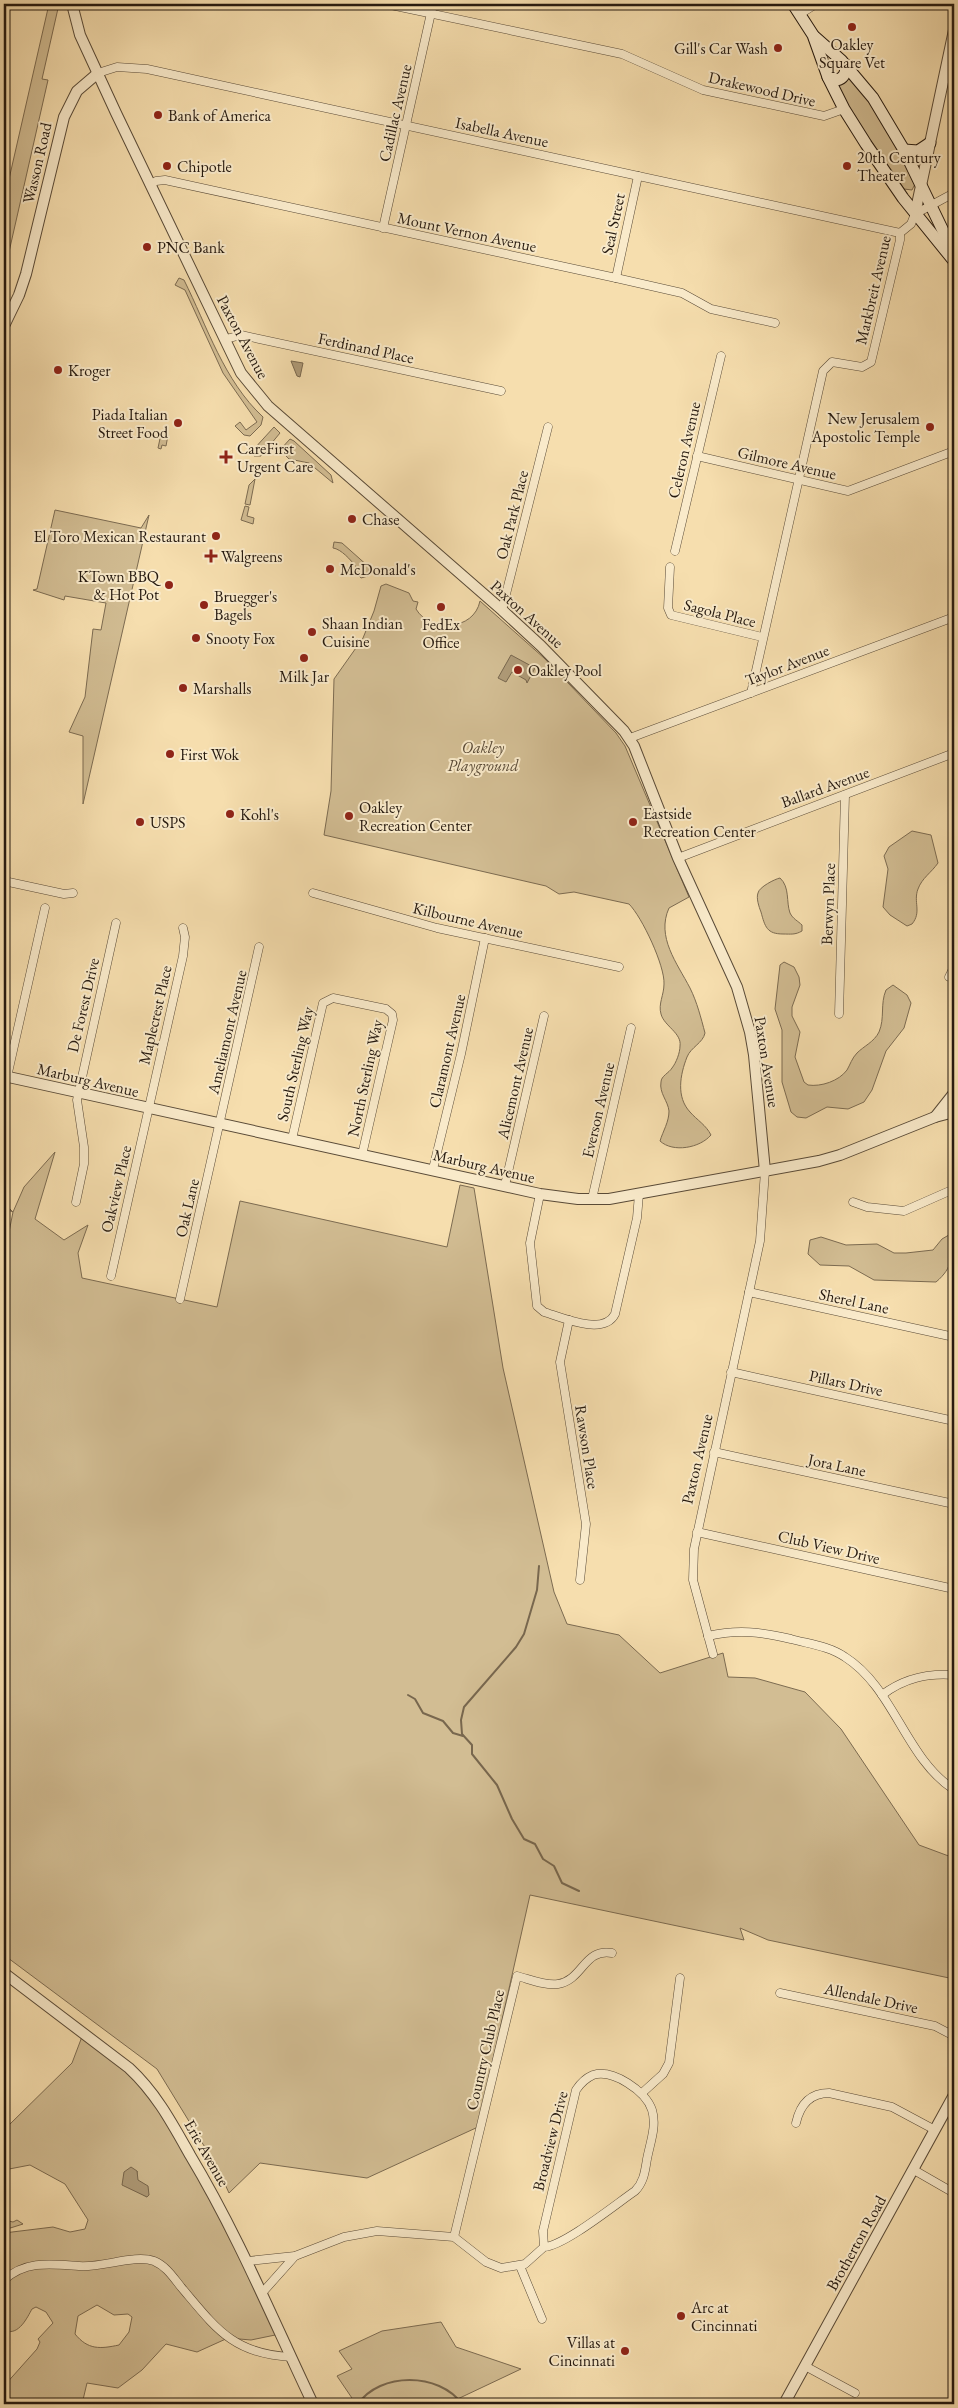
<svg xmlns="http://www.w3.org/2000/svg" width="958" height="2408" font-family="'EB Garamond',serif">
<rect width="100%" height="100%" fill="#f6deae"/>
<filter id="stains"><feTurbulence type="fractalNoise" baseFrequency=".004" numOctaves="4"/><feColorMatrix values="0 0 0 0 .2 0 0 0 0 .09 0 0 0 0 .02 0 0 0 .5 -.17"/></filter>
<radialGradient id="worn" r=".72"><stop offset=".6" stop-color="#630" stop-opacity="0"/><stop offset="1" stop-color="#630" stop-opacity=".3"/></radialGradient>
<!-- green -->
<g fill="#d2bd93" stroke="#7c6b51" fill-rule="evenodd">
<path d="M49,4H59L42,79L48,80L4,274V201Z"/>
<path d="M849,76C877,109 896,146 915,184L912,190L904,189L892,171L880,160L845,102L836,84Z"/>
<path d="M179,278L184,280C207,326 224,381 263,417L261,425L250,436L244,435L235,426L240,422L246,430L257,422L223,373L185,290L175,285Z"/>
<path d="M274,427L280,433L261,456H254L253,450Z"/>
<path d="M161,434L168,435L166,446L162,445L161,449L158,448Z"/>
<path d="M290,439L294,441L331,475L333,483L309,463L289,459L280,450Z"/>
<path d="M255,479L250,505L245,504L249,485Z"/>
<path d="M245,506L249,507L247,516L254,518L253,524L241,520Z"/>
<path d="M55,510L141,528L149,515L83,804V736L69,732L85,697L93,629L101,630L106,603L65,596L64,600L33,590L37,589Z"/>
<path d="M334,542L342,543L369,567L368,576L361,578C357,574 358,571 356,567C351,560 341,549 333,548Z"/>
<path d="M386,584L409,593L413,601L418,602L416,609C430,633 474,631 480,601L544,658L616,733L625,746L689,897L669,908C656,937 677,963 690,988C697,1002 701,1018 705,1033C703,1043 691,1047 687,1057C680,1075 676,1097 690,1112C697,1120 706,1125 711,1135C700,1148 673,1153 660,1141C663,1131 669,1122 669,1111C668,1101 659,1093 661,1082C661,1076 669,1073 672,1068C676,1063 680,1053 680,1046C682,1033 664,1026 661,1014C658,1004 664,995 664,984C665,966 642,917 629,904L574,892L559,894L546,886L324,835L331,791L334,679L363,638L374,611L381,586Z"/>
<path d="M912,831L931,835L938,863C931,873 922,878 918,889C913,902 922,912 912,924L907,926L890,915L883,907L888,869L884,856L889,847Z"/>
<path d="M780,878C790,887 786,902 790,913C793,919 798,921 802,925V931C795,935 791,934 783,934C767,934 765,927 761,912C759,907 756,898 758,893C759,887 775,879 780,878Z"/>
<path d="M784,962L794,967L799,977L800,985L792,1007V1016L800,1032L795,1057L804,1082L808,1085C821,1087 839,1081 847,1070C850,1065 852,1058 857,1053C864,1046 874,1042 879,1032C885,1018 880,1004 886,990L893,985L907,995L911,1003L904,1028L886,1051L872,1090L864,1102L848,1109L827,1107L806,1118L797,1117L791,1112L782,1082V1030L775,1009L780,965Z"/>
<path d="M55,1152L35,1219L64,1240L88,1225L78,1253L82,1278L217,1307L240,1201L447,1247L460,1185L474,1188L503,1368L554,1592L567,1624L619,1635L660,1673L723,1653L728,1677L755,1678L805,1692L841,1729L919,1845L954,1858V1979L768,1940L740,1928L744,1940L530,1895L478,2127L367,2178L260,2163L229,2193L217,2167L157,2069L4,1955V1257L13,1212L4,1208V1203L13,1212L24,1187Z"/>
<path d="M954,1232C954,1253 953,1268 936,1282L874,1280L849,1266L820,1265L808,1254L810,1240L821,1237L846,1245L877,1244L894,1253H906L933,1250L942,1239Z"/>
<path d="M83,2034L129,2068L159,2102L280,2334L251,2340L228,2338L197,2352L166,2344L142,2370L118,2388L87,2383L82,2404H4V2386L37,2349L40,2342L38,2339L53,2323L46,2312L36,2307L32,2309C27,2318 19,2335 6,2331L4,2327V2233L53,2227L70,2232L85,2229L88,2220L65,2184L30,2165L4,2170V2127L8,2126L72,2063ZM137,2171V2180L149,2195L147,2197L133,2189ZM97,2305L114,2315L128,2314L132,2317L129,2332L119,2345C100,2349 88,2350 75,2334L78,2316Z"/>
<path d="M4,2220L13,2222L17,2220L23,2224L4,2230Z"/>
<path d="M441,2322L456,2347L521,2369L447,2404H356L337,2376L352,2369L339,2351L382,2331Z"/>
</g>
<!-- water -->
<g fill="#af9b78" stroke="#78674e">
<path d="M291,361L303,363L300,377L297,376Z"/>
<path d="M511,655L535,668L527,683L526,680L512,672L506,682L498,678Z"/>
<path d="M131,2167L137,2171L138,2180L148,2186L149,2195L147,2197L122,2185L124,2172Z"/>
</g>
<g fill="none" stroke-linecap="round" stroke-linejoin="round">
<!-- stream -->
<g stroke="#78674e" stroke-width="2">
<path d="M539,1566L537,1590L524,1634L516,1647L464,1707L461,1720L462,1734L472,1745V1754L497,1785L512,1819L524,1839L535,1844L543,1859L554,1866L562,1883L579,1891"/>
<path d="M408,1695L415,1699L423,1713L443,1721L453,1733L463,1736"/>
<path d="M358,2404C380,2372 439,2372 462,2404"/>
</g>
<!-- minor casing -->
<g stroke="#594a37" stroke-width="9">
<g id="minor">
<path d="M386,4L622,54L703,90L824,116L844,109"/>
<path d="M800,14L816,4"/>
<path d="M98,73L117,67L147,69L900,233"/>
<path d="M150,185L156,181L165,180L616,278L682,293L711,309L775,323"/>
<path d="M383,228L433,4"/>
<path d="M900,233L911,224L915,214L954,193"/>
<path d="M616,278L638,176"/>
<path d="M226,339L241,335L501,391"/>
<path d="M697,456L848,491L954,451"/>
<path d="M675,551L721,356"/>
<path d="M670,567L668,608L671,615L762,637"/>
<path d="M502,610L548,427"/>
<path d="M751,693L823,371L832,362L862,367L871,362L900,240V233"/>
<path d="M630,738L954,617"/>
<path d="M678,858L954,753"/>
<path d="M4,881L64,894L73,893"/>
<path d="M313,893L437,928L619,967"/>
<path d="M949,977L954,967"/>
<path d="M839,1014L845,795"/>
<path d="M7,1077L45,908"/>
<path d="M292,1139L323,1003L333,998L386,1009L392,1014L393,1020L362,1155"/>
<path d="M433,1169L461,1054L485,938"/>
<path d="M505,1185L544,1016"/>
<path d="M540,1194L530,1243L537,1306L544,1312C563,1318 604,1336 615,1314L637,1218L639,1194"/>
<path d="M592,1199L631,1028"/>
<path d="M76,1202L84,1164V1147L77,1100L116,923"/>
<path d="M853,1202L867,1207L904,1211L954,1189"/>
<path d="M111,1276L183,956L185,937L183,928"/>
<path d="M749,1292L954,1337"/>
<path d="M180,1299L259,947"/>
<path d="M569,1320L560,1362L586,1524L580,1580"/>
<path d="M731,1372L954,1421"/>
<path d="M714,1452L954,1504"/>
<path d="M697,1532L954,1589"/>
<path d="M708,1636C738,1629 761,1632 791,1639C809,1644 829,1646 845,1657C894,1688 905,1757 953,1789"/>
<path d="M713,1654L693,1580L694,1549L760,1241L765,1171"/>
<path d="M882,1695C904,1678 927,1673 954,1675"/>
<path d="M780,1993L935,2026L954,2036"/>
<path d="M642,2093L663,2074L669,2063L680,1978"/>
<path d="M796,2123C800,2105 810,2093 829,2093L892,2107L935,2130"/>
<path d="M914,2170L954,2193"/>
<path d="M454,2237L517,1976C529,1979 545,1986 558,1984C583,1980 584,1948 612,1953"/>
<path d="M248,2261L295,2256L344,2237L377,2231L454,2237L486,2262L501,2268L525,2264L544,2247L543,2231L576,2090C580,2084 586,2078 593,2075C613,2069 646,2091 652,2110C657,2126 650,2143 647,2159C645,2171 644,2182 635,2191C616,2204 564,2246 544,2247"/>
<path d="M520,2266L542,2319"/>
<path d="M4,2280C26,2260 51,2264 79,2266C102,2268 135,2254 154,2261C166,2266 173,2277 181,2287C215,2327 232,2354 291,2357"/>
<path d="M262,2293L295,2256"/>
<path d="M805,2366L855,2393"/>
</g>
</g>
<!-- tertiary casing -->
<g stroke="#594a37" stroke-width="12">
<g id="tertiary">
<path d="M72,4L80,35L116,113L241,373L268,406L502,610L541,646L624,731L634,746L678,858L737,987L750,1032L754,1055L765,1171"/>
<path d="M915,214L954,30"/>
<path d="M4,326L19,295L26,274L64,117L77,91L98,73"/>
<path d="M4,1076L540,1194L578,1199H609L819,1161L840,1155L935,1117L954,1112"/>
<path d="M935,1117L954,1093"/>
<path d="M4,1973L129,2068C156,2093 172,2123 190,2155C238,2235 273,2320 313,2404"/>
<path d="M784,2404L954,2095"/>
</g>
</g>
<!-- secondary casing -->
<g stroke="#25190f" stroke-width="13">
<g id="secondary">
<path d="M793,4L813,35L828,77L844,109L866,144L903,198L954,261"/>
<path d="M815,37L841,60L873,98L904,150L947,239L954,257"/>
<path d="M828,77L837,80C845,78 846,72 846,65"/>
<path d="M904,150L918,151L930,143"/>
</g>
</g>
<!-- minor -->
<use href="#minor" stroke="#f9eaca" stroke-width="8"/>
<!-- tertiary -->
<use href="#tertiary" stroke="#f9eaca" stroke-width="10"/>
<!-- secondary -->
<use href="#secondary" stroke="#f9eaca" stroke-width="11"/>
</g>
<!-- markers -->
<g fill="#8f2418" stroke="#f9eaca" stroke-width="2">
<circle cx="852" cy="27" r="5"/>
<circle cx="778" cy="48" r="5"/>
<circle cx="158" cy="115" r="5"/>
<circle cx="167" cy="166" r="5"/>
<circle cx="847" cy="166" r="5"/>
<circle cx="147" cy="247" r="5"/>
<circle cx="58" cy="370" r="5"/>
<circle cx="178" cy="423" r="5"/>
<circle cx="930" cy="427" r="5"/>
<path d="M223.5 449.5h5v5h5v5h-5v5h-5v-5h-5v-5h5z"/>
<circle cx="352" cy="519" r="5"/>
<circle cx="216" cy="536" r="5"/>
<path d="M208.5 548.5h5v5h5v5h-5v5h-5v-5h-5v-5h5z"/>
<circle cx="330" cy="569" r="5"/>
<circle cx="169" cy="585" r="5"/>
<circle cx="204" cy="605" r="5"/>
<circle cx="441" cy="607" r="5"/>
<circle cx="312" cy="632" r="5"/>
<circle cx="196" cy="638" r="5"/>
<circle cx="304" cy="658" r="5"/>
<circle cx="518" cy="670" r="5"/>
<circle cx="183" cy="688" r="5"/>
<circle cx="170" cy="754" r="5"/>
<circle cx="230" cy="814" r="5"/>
<circle cx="349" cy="816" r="5"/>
<circle cx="140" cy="822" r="5"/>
<circle cx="633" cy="822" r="5"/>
<circle cx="681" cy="2316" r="5"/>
<circle cx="625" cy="2351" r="5"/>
</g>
<g text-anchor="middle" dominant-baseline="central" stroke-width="4" stroke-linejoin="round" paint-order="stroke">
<!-- poi labels -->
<g font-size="16" fill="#25190f" stroke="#f9eaca" text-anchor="start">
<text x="852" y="44" text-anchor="middle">Oakley<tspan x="852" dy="18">Square Vet</tspan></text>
<text x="768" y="48" text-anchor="end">Gill's Car Wash</text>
<text x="168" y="115">Bank of America</text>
<text x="857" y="157">20th Century<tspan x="857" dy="18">Theater</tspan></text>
<text x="177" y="166">Chipotle</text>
<text x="157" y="247">PNC Bank</text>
<text x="68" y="370">Kroger</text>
<text x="168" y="414" text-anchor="end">Piada Italian<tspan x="168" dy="18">Street Food</tspan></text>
<text x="920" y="418" text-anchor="end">New Jerusalem<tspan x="920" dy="18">Apostolic Temple</tspan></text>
<text x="237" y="448">CareFirst<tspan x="237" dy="18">Urgent Care</tspan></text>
<text x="362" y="519">Chase</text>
<text x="206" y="536" text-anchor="end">El Toro Mexican Restaurant</text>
<text x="221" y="556">Walgreens</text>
<text x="340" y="569">McDonald's</text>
<text x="159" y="576" text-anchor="end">KTown BBQ<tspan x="159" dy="18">&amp; Hot Pot</tspan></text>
<text x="214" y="596">Bruegger's<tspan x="214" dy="18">Bagels</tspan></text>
<text x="322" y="623">Shaan Indian<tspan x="322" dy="18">Cuisine</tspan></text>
<text x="441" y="624" text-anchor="middle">FedEx<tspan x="441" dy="18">Office</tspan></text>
<text x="206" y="638">Snooty Fox</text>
<text x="528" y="670">Oakley Pool</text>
<text x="304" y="676" text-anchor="middle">Milk Jar</text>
<text x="193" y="688">Marshalls</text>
<text x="180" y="754">First Wok</text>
<text x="359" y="807">Oakley<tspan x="359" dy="18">Recreation Center</tspan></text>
<text x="643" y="813">Eastside<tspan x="643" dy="18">Recreation Center</tspan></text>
<text x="240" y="814">Kohl's</text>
<text x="150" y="822">USPS</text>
<text x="691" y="2307">Arc at<tspan x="691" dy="18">Cincinnati</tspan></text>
<text x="615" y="2342" text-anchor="end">Villas at<tspan x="615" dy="18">Cincinnati</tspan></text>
</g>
<!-- street labels -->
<g font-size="16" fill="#25190f" stroke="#f9eaca">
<text transform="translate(762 89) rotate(13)">Drakewood Drive</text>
<text transform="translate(395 113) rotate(-77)">Cadillac Avenue</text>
<text transform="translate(502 132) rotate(12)">Isabella Avenue</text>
<text transform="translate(37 163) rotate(-77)">Wasson Road</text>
<text transform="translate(613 224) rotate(-78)">Seal Street</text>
<text transform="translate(467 232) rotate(12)">Mount Vernon Avenue</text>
<text transform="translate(873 290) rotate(-77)">Markbreit Avenue</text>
<text transform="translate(243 337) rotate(62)">Paxton Avenue</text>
<text transform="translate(366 348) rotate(12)">Ferdinand Place</text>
<text transform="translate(684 450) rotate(-77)">Celeron Avenue</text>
<text transform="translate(787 463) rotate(13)">Gilmore Avenue</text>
<text transform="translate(512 515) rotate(-76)">Oak Park Place</text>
<text transform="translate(720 613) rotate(14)">Sagola Place</text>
<text transform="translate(527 614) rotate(42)">Paxton Avenue</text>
<text transform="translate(787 665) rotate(-21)">Taylor Avenue</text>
<text transform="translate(825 787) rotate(-20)">Ballard Avenue</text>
<text transform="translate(828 904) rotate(-88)">Berwyn Place</text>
<text transform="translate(468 920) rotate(13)">Kilbourne Avenue</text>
<text transform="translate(83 1005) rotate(-77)">De Forest Drive</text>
<text transform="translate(155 1015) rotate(-77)">Maplecrest Place</text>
<text transform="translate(227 1032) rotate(-77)">Ameliamont Avenue</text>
<text transform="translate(447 1051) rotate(-77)">Claramont Avenue</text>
<text transform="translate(767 1062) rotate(81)">Paxton Avenue</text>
<text transform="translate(295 1064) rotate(-77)">South Sterling Way</text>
<text transform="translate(365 1078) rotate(-78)">North Sterling Way</text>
<text transform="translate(88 1080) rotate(13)">Marburg Avenue</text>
<text transform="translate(515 1083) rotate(-77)">Alicemont Avenue</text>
<text transform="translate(598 1110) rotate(-77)">Everson Avenue</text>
<text transform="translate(484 1166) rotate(13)">Marburg Avenue</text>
<text transform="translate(116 1189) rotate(-77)">Oakview Place</text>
<text transform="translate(187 1208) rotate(-77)">Oak Lane</text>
<text transform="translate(854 1301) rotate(12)">Sherel Lane</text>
<text transform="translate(846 1383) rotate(12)">Pillars Drive</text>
<text transform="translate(587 1447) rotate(81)">Rawson Place</text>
<text transform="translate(697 1459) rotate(-77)">Paxton Avenue</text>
<text transform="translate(837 1465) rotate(12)">Jora Lane</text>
<text transform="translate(829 1547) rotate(13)">Club View Drive</text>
<text transform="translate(871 1998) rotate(12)">Allendale Drive</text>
<text transform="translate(485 2050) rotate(-77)">Country Club Place</text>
<text transform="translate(550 2141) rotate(-76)">Broadview Drive</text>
<text transform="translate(207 2153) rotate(60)">Erie Avenue</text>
<text transform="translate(856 2243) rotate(-61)">Brotherton Road</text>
</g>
<!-- park labels -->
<g font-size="16" font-style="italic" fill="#594a37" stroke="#f9eaca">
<text x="483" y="747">Oakley<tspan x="483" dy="18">Playground</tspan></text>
</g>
</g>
<!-- margin -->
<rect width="958" height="2408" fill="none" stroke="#f6deae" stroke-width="20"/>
<rect x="5" y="5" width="948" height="2398" fill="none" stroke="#25190f" stroke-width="2.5"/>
<rect x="10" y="10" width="938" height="2388" fill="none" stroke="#25190f"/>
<rect width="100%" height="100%" filter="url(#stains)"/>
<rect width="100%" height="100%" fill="url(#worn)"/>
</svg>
